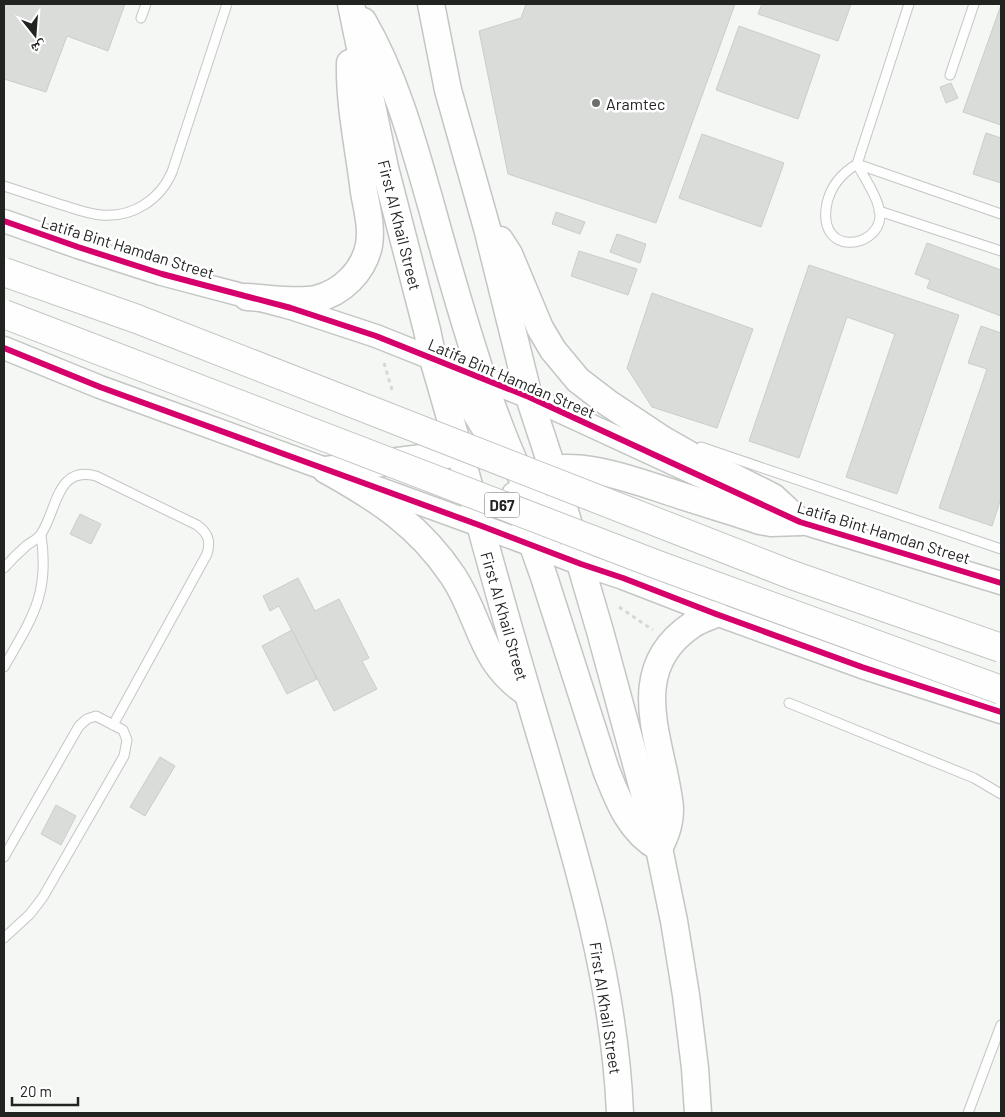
<svg xmlns="http://www.w3.org/2000/svg" width="1005" height="1117" font-family="Barlow,'Noto Naskh Arabic',sans-serif">
<rect width="100%" height="100%" fill="#f4f7f4"/>
<!-- building -->
<g fill="#dadcda" stroke="#cacdca">
<path d="M4,4H125L108,51L67,36L46,92L4,79Z"/>
<path d="M526,4H735L656,223L508,174L479,31L521,18Z"/>
<path d="M762,4H851L838,41L758,14Z"/>
<path d="M1001,5V125L963,112Z"/>
<path d="M739,26L820,55L798,119L716,90Z"/>
<path d="M951,83L958,98L946,103L940,87Z"/>
<path d="M986,133L1001,138V183L973,174Z"/>
<path d="M702,134L784,163L761,227L679,198Z"/>
<path d="M556,212L585,222L580,234L552,224Z"/>
<path d="M617,234L646,244L640,263L610,252Z"/>
<path d="M927,243L1001,270V316L927,288L930,280L915,274Z"/>
<path d="M579,251L637,269L628,295L571,276Z"/>
<path d="M809,265L959,315L897,494L846,477L895,334L847,317L799,458L749,441Z"/>
<path d="M652,293L753,329L717,428L652,407L627,368Z"/>
<path d="M981,326L1001,333V498L992,526L939,508L987,369L968,363Z"/>
<path d="M80,514L101,524L91,544L70,534Z"/>
<path d="M298,578L315,611L339,599L369,658L362,661L377,689L334,711L279,606L270,611L263,596Z"/>
<path d="M292,630L317,679L287,694L262,646Z"/>
<path d="M160,757L175,766L145,816L130,807Z"/>
<path d="M56,805L76,816L61,845L41,834Z"/>
</g>
<g fill="none" stroke-linecap="round" stroke-linejoin="round">
<!-- service casing -->
<g stroke="#c3c6c3" stroke-width="11">
<g id="service">
<path d="M141,18L146,4"/>
<path d="M950,75L974,4"/>
<path d="M857,164C864,177 881,202 880,217C877,250 816,256 827,203C831,186 842,173 857,164L909,4"/>
<path d="M857,164L1001,214"/>
<path d="M4,186C22,192 41,198 59,204C73,208 87,214 101,215C132,218 160,200 172,172L227,4"/>
<path d="M879,211L1001,251"/>
<path d="M701,447L1001,549"/>
<path d="M4,568C11,560 18,553 26,546C31,542 38,539 41,534C57,511 56,465 96,476L197,525C208,533 211,541 207,554L113,725"/>
<path d="M4,667C32,618 50,594 41,535"/>
<path d="M789,703L974,778L1001,794"/>
<path d="M4,857L79,726L87,719L96,716L123,730L127,740L124,756L43,897L30,914L4,938"/>
<path d="M968,1113L1001,1025"/>
</g>
</g>
<!-- tertiary casing -->
<g stroke="#c3c6c3" stroke-width="25">
<g id="tertiary">
<path d="M4,221L78,247L162,274L291,308L376,336L529,397L800,522L1001,583"/>
<path d="M4,348L100,387L479,525L581,564L623,578L716,614L862,667L1001,712"/>
</g>
</g>
<!-- secondary casing -->
<g stroke="#c3c6c3" stroke-width="29">
<g id="secondary">
<path d="M351,4L385,168L427,330L433,359C466,470 495,583 528,694C568,831 614,969 620,1113"/>
<path d="M431,4L448,90L487,228L529,397L552,467L600,631L659,848L674,921L686,995L695,1068L698,1113"/>
<path d="M363,21C396,78 413,142 431,205C449,270 467,334 489,397C506,445 524,491 555,532"/>
<path d="M500,240L509,254L540,328L553,350L578,380L608,403L662,439L690,455L773,497L800,522"/>
<path d="M247,297C269,298 294,303 316,299C342,293 364,271 369,245C372,227 367,209 364,192C359,149 349,106 350,63"/>
<path d="M438,365L467,399L491,438"/>
<path d="M326,470C378,499 419,525 453,576C482,620 479,661 527,693"/>
<path d="M326,470L478,451"/>
<path d="M536,472C583,459 635,481 679,495C706,504 734,512 760,521L771,523L800,522"/>
<path d="M515,495L544,577L606,770C618,800 629,831 659,848"/>
<path d="M659,848C666,835 670,824 670,808C664,744 622,672 692,625C699,620 709,617 716,614"/>
</g>
</g>
<!-- path -->
<g stroke="#d6d8d6" stroke-width="3" stroke-dasharray="4 4" stroke-linecap="butt">
<path d="M384,363L393,393"/>
<path d="M619,607L653,630"/>
</g>
<!-- service -->
<use href="#service" stroke="#fdfefd" stroke-width="9"/>
<!-- tertiary -->
<use href="#tertiary" stroke="#fdfefd" stroke-width="22"/>
<!-- secondary -->
<use href="#secondary" stroke="#fdfefd" stroke-width="26"/>
<!-- primary-bridge casing -->
<g stroke="#c3c6c3" stroke-width="30" stroke-linecap="butt">
<g id="primary-bridge">
<path d="M4,272L137,319L792,575L1001,648"/>
<path d="M4,314L658,565L1001,690"/>
</g>
</g>
<!-- primary-bridge -->
<use href="#primary-bridge" stroke="#fdfefd" stroke-width="28"/>
<!-- cycleway casing -->
<g stroke="#fff" stroke-width="9">
<g id="cycleway">
<path d="M4,221L78,247L162,274L291,308L376,336L529,397L800,522L1001,583"/>
<path d="M4,348L100,387L479,525L581,564L623,578L716,614L862,667L1001,712"/>
</g>
</g>
<!-- cycleway -->
<use href="#cycleway" stroke="#d6006c" stroke-width="6"/>
</g>
<!-- markers -->
<circle fill="#6c6e6c" stroke="#fff" stroke-width="2" cx="596" cy="103" r="5"/>
<g text-anchor="middle" dominant-baseline="central" stroke-width="5" stroke-linejoin="round" paint-order="stroke">
<!-- shield labels -->
<rect fill="#fff" stroke="#646664" stroke-width="1" x="484.5" y="492.5" width="35" height="25" rx="4"/>
<g font-size="15" font-weight="bold" fill="#222422">
<text x="502" y="505">D67</text>
</g>
<!-- poi labels -->
<g font-size="16" fill="#222422" stroke="#fff" text-anchor="start">
<text x="606" y="103">Aramtec</text>
</g>
<!-- street labels -->
<g font-size="16" fill="#222422" stroke="#fff">
<text transform="translate(400 225) rotate(76)">First Al Khail Street</text>
<text transform="translate(128 247) rotate(17)">Latifa Bint Hamdan Street</text>
<text transform="translate(512 378) rotate(23)">Latifa Bint Hamdan Street</text>
<text transform="translate(884 532) rotate(17)">Latifa Bint Hamdan Street</text>
<text transform="translate(505 616) rotate(74)">First Al Khail Street</text>
<text transform="translate(606 1008) rotate(81)">First Al Khail Street</text>
</g>
</g>
<!-- border -->
<rect width="1005" height="1117" fill="none" stroke="#222422" stroke-width="10"/>
<!-- north arrow -->
<g transform="translate(35 35) rotate(163)" stroke="#ffffff" stroke-width="4" paint-order="stroke">
<path d="M0-4L9 19L0 12L-9 19Z" fill="#222422"/>
<text y="-8" font-size="14" font-weight="bold" text-anchor="middle" fill="#222422">ش</text>
</g>
<!-- scale -->
<path d="M12 1097v8h66v-8" fill="none" stroke="#222422" stroke-width="2.5"/>
<text x="20" y="1097" font-size="15" fill="#222422" stroke="#ffffff" stroke-width="4" paint-order="stroke">20 m</text>
</svg>
